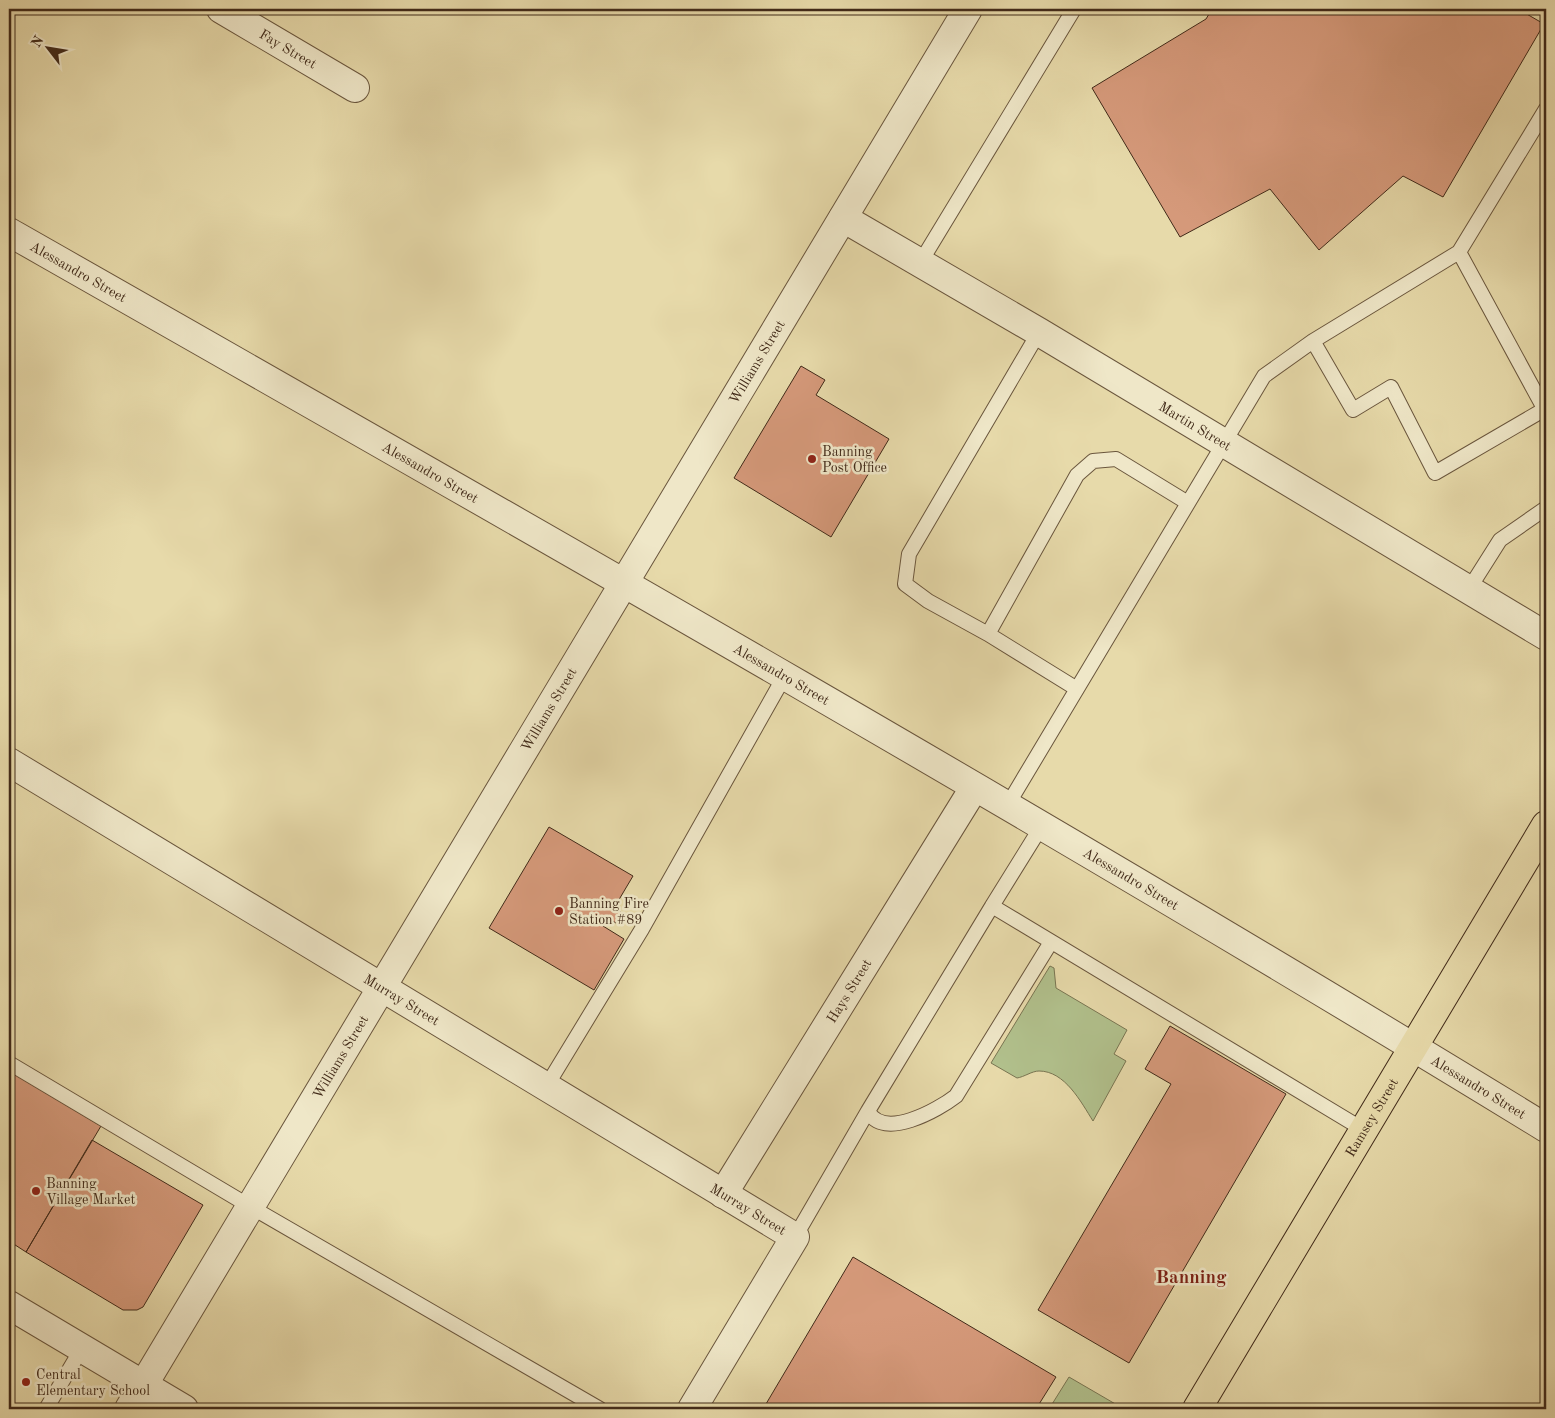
<svg xmlns="http://www.w3.org/2000/svg" width="1555" height="1418" font-family="'Old Standard TT',serif">
<rect width="100%" height="100%" fill="#e7daaa"/>
<filter id="stains"><feTurbulence type="fractalNoise" baseFrequency=".004" numOctaves="4"/><feColorMatrix values="0 0 0 0 .2 0 0 0 0 .09 0 0 0 0 .02 0 0 0 .5 -.17"/></filter>
<radialGradient id="worn" r=".72"><stop offset=".6" stop-color="#630" stop-opacity="0"/><stop offset="1" stop-color="#630" stop-opacity=".3"/></radialGradient>
<path fill="#b1c08c" stroke="#797552" d="M1050,966L1054,968L1056,988L1127,1030L1114,1054L1126,1061L1093,1121C1081,1102 1065,1071 1039,1071C1032,1071 1024,1077 1017,1078L991,1063Z
M1069,1377L1124,1409H1049Z"/>
<path fill="#d5997a" stroke="#412a19" d="M1212,9H1518L1544,24L1443,197L1403,176L1319,250L1270,189L1180,237L1092,88L1206,19Z
M801,366L825,380L816,395L889,439L831,537L734,478Z
M549,827L633,876L614,908L622,913L616,923L607,918L603,926L624,939L594,990L489,928Z
M1170,1026L1286,1094L1129,1363L1038,1310L1171,1084L1145,1069Z
M9,1071L101,1126L26,1252L9,1241Z
M92,1140L203,1205L143,1307L137,1310H123L26,1252Z
M853,1257L1056,1377L1036,1409H763Z"/>
<g fill="none" stroke-linecap="round" stroke-linejoin="round">
<defs>
<path id="service" d="M1459,252L1546,412
M920,263L1074,9
M1039,332L909,554L905,584L928,601L988,634L1077,689
M1313,341L1353,410L1391,387L1435,473L1545,409
M1469,589L1500,540L1546,508
M988,634L1077,475L1093,461L1116,459L1188,503
M1007,806L1264,376L1313,341L1459,252L1546,109
M992,906L1041,827
M1051,942L956,1096C938,1110 883,1141 868,1111L992,906L1364,1130
M9,1063L251,1207L600,1409
M546,1087L642,929L784,677
M795,1237L868,1111
M46,1409L82,1348"/>
<g id="minor">
<path id="s1" d="M221,9L355,88"/>
<path id="s2" d="M843,218L1039,332L1546,636"/>
<path id="s3" d="M9,232C524,525 1040,818 1546,1128"/>
<path id="s4" d="M9,762L795,1237L692,1409"/>
<path id="s5" d="M723,1194L974,788"/>
<path id="s6" d="M129,1409L968,9"/>
</g>
<path id="tertiary" d="M9,1305L184,1409"/>
<g id="primary">
<path id="s7" d="M1197,1409L1546,825"/>
</g>
</defs>
<use href="#service" stroke="#6a563d" stroke-width="16"/>
<use href="#minor" stroke="#6a563d" stroke-width="30"/>
<use href="#tertiary" stroke="#6a563d" stroke-width="30"/>
<use href="#primary" stroke="#412a19" stroke-width="30"/>
<use href="#service" stroke="#efe7c8" stroke-width="14"/>
<use href="#minor" stroke="#efe7c8" stroke-width="28"/>
<use href="#tertiary" stroke="#efe7c8" stroke-width="28"/>
<use href="#primary" stroke="#e7daaa" stroke-width="28"/>
</g>
<g fill="#8f2418" stroke="#efe7c8" stroke-width="2">
<circle cx="812" cy="459" r="5"/>
<circle cx="559" cy="911" r="5"/>
<circle cx="36" cy="1191" r="5"/>
<circle cx="26" cy="1382" r="5"/>
</g>
<g text-anchor="middle" stroke-width="5" stroke-linejoin="round" paint-order="stroke">
<g font-size="14" fill="#412a19" stroke="#efe7c8">
<text dy="5" stroke="none"><textPath href="#s1" startOffset="78">Fay Street</textPath></text>
<text dy="5" stroke="none"><textPath href="#s3" startOffset="80">Alessandro Street</textPath></text>
<text dy="5" stroke="none"><textPath href="#s6" startOffset="1221">Williams Street</textPath></text>
<text dy="5" stroke="none"><textPath href="#s2" startOffset="409">Martin Street</textPath></text>
<text dy="5" stroke="none"><textPath href="#s3" startOffset="485">Alessandro Street</textPath></text>
<text dy="5" stroke="none"><textPath href="#s3" startOffset="890">Alessandro Street</textPath></text>
<text dy="5" stroke="none"><textPath href="#s6" startOffset="816">Williams Street</textPath></text>
<text dy="5" stroke="none"><textPath href="#s3" startOffset="1295">Alessandro Street</textPath></text>
<text dy="5" stroke="none"><textPath href="#s5" startOffset="239">Hays Street</textPath></text>
<text dy="5" stroke="none"><textPath href="#s4" startOffset="459">Murray Street</textPath></text>
<text dy="5" stroke="none"><textPath href="#s6" startOffset="411">Williams Street</textPath></text>
<text dy="5" stroke="none"><textPath href="#s3" startOffset="1700">Alessandro Street</textPath></text>
<text dy="5" stroke="none"><textPath href="#s7" startOffset="340">Ramsey Street</textPath></text>
<text dy="5" stroke="none"><textPath href="#s4" startOffset="864">Murray Street</textPath></text>
</g>
<g font-size="14" fill="#412a19" stroke="#efe7c8" text-anchor="start">
<text x="822" y="456">Banning<tspan x="822" dy="16">Post Office</tspan></text>
<text x="569" y="908">Banning Fire<tspan x="569" dy="16">Station #89</tspan></text>
<text x="46" y="1188">Banning<tspan x="46" dy="16">Village Market</tspan></text>
<text x="36" y="1379">Central<tspan x="36" dy="16">Elementary School</tspan></text>
</g>
<g font-size="19" font-weight="bold" fill="#7a1f14" stroke="#efe7c8">
<text x="1191" y="1283">Banning</text>
</g>
</g>
<rect width="1555" height="1418" fill="none" stroke="#e7daaa" stroke-width="30"/>
<rect x="10" y="10" width="1535" height="1398" fill="none" stroke="#412a19" stroke-width="2.5"/>
<rect x="15" y="15" width="1525" height="1388" fill="none" stroke="#412a19"/>
<g transform="translate(48 48) rotate(301)" stroke="#efe7c8" stroke-width="4" paint-order="stroke">
<path d="M0-4L9 19L0 12L-9 19Z" fill="#412a19"/>
<text y="-8" font-size="14" font-weight="bold" text-anchor="middle" fill="#412a19">N</text>
</g>
<rect width="100%" height="100%" filter="url(#stains)"/>
<rect width="100%" height="100%" fill="url(#worn)"/>
</svg>
